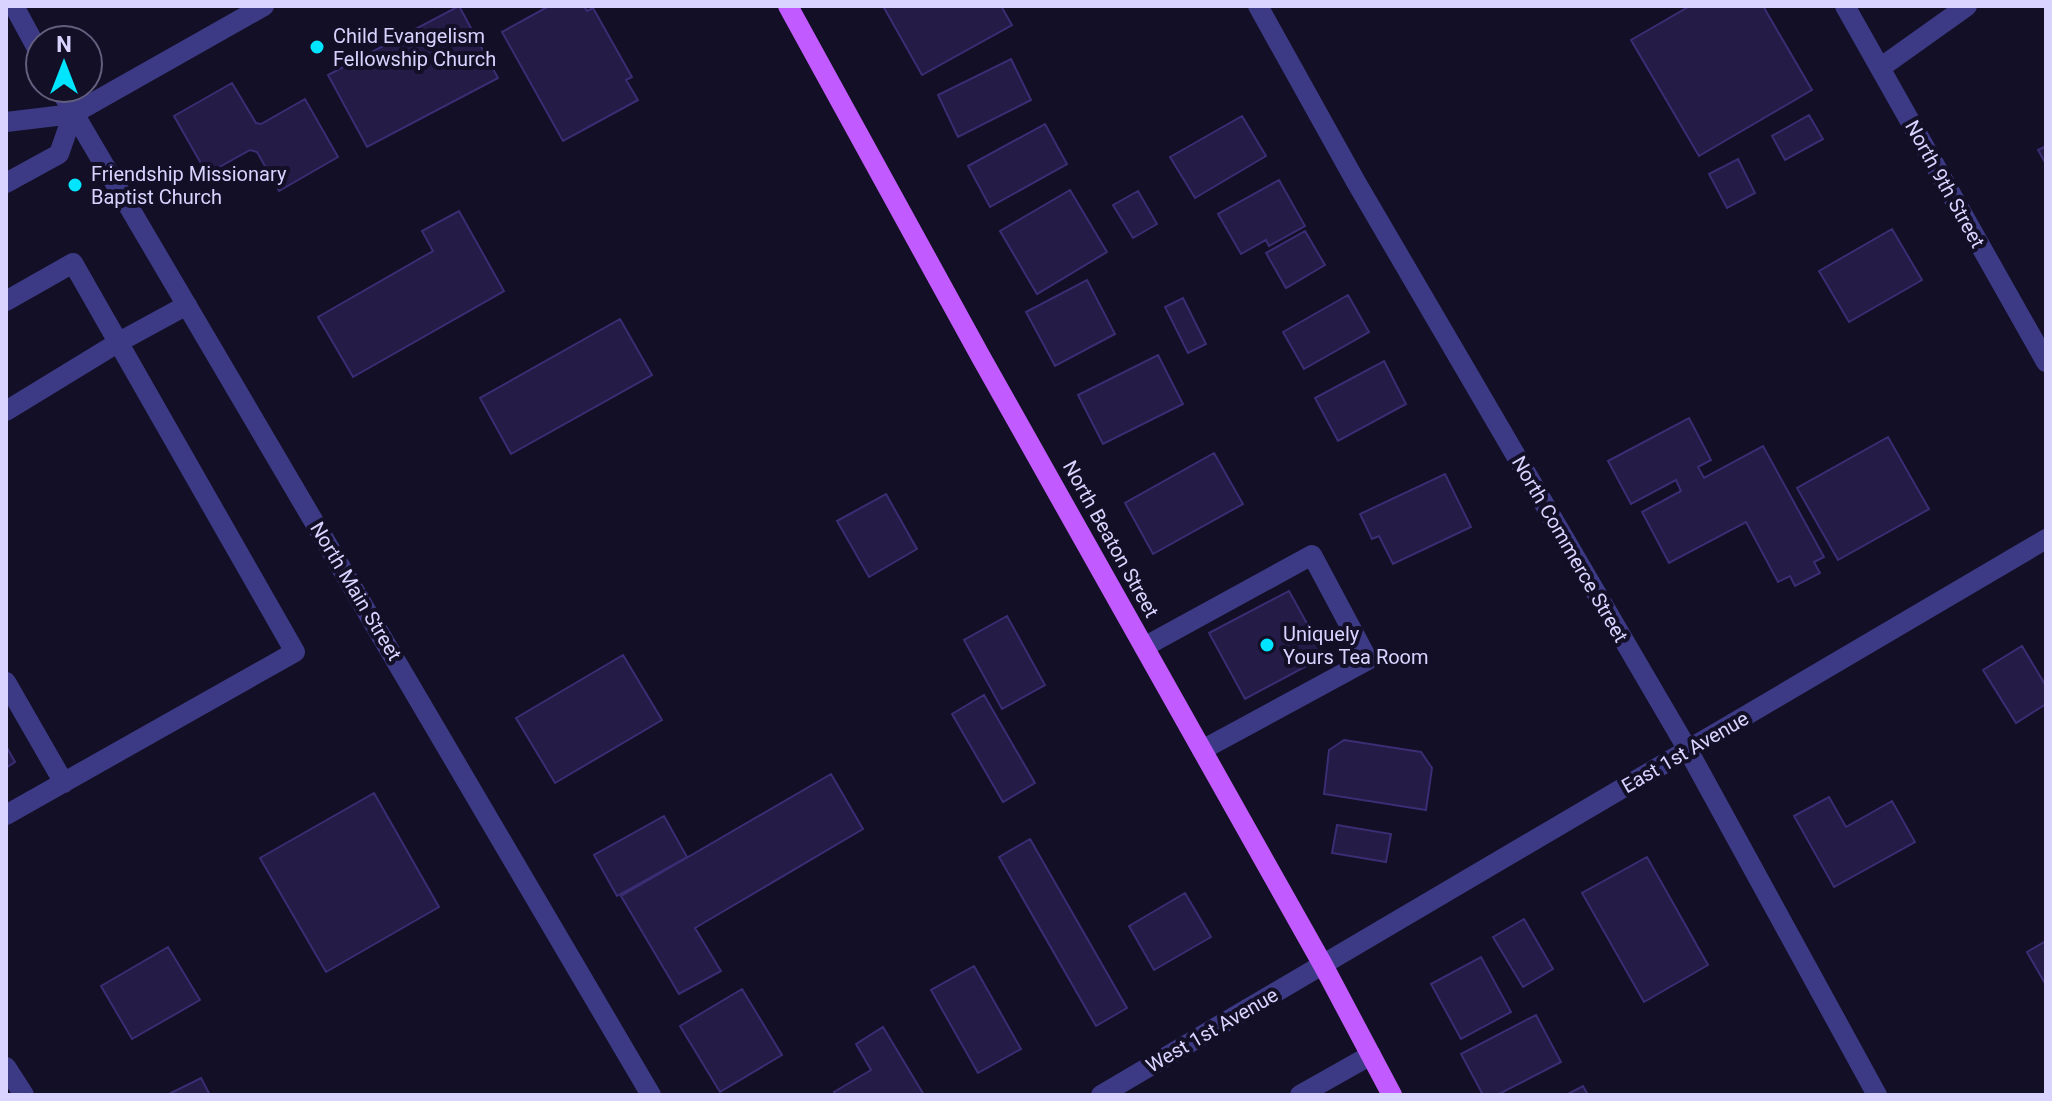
<svg xmlns="http://www.w3.org/2000/svg" width="2052" height="1101" font-family="Roboto,sans-serif">
<rect width="100%" height="100%" fill="#130f26"/>
<path fill="#241b47" stroke="#3b2d73" stroke-width="2" d="M459,6L498,78L367,147L328,75Z
M549,6H584L587,11L593,8L632,77L626,80L638,100L563,141L502,32Z
M883,6H1001L1012,25L922,75Z
M1690,6H1763L1812,90L1699,156L1631,40Z
M1011,59L1031,100L958,137L938,95Z
M232,83L256,123L261,124L305,99L338,157L279,191L257,152L250,150L207,174L174,116Z
M1809,115L1823,139L1785,160L1772,136Z
M1242,116L1266,156L1195,198L1170,157Z
M1045,124L1067,164L990,207L968,166Z
M2046,146V164L2038,150Z
M1738,159L1755,193L1727,208L1709,174Z
M1279,180L1305,226L1269,246L1266,240L1241,254L1218,214Z
M1070,190L1107,252L1037,294L1000,231Z
M1138,191L1157,224L1133,238L1113,205Z
M459,211L504,291L353,377L318,317L433,251L422,231Z
M1892,229L1922,280L1849,322L1819,271Z
M1305,231L1325,265L1286,288L1266,253Z
M1087,280L1115,334L1055,366L1026,312Z
M1348,295L1369,332L1304,369L1283,332Z
M1183,298L1206,344L1188,353L1165,307Z
M620,319L652,375L511,454L480,398Z
M1158,355L1183,404L1103,444L1078,395Z
M1384,361L1406,404L1338,441L1315,398Z
M1689,418L1711,460L1698,467L1704,478L1763,446L1824,557L1814,562L1820,573L1795,586L1790,576L1778,582L1746,522L1669,563L1642,512L1681,491L1676,480L1631,504L1608,461Z
M1888,437L1929,509L1838,560L1797,488Z
M1214,453L1243,504L1153,554L1125,503Z
M1445,474L1471,527L1393,564L1379,536L1372,539L1360,514Z
M886,494L917,549L869,577L837,521Z
M1289,591L1325,656L1245,699L1209,633Z
M1007,616L1045,685L1002,709L964,640Z
M2022,646L2046,686V704L2016,723L1983,670Z
M623,655L662,720L555,783L516,718Z
M984,695L1035,783L1003,802L952,714Z
M1344,740L1421,752L1432,768L1426,810L1324,794L1329,750Z
M6,746L15,762L6,768Z
M831,774L863,829L695,928L721,971L679,994L621,896Z
M374,793L439,907L326,972L260,858Z
M1829,797L1846,827L1892,801L1915,842L1834,887L1794,816Z
M664,816L687,857L617,896L594,855Z
M1337,825L1391,834L1386,862L1332,853Z
M1030,839L1127,1008L1096,1026L999,857Z
M1647,857L1708,965L1644,1002L1582,893Z
M1185,893L1211,937L1154,970L1129,926Z
M1524,919L1553,969L1523,987L1493,937Z
M2046,941V985L2027,952Z
M168,947L200,1000L132,1039L101,986Z
M1481,957L1511,1012L1461,1039L1431,984Z
M974,966L1021,1049L978,1073L931,990Z
M742,989L782,1055L720,1092L680,1026Z
M1536,1015L1561,1062L1497,1095H1483L1461,1054Z
M883,1027L924,1095H836L834,1092L871,1070L856,1044Z
M201,1078L210,1095H167Z
M1583,1086L1588,1095H1566Z"/>
<g fill="none" stroke-linecap="round" stroke-linejoin="round">
<path stroke="#3d3a85" stroke-width="20" d="M14,6L40,54
M1258,6L1356,182L1688,750L1877,1095
M1845,6L2046,362
M1880,68L1967,6
M59,88L651,1095
M6,122L73,114L264,6
M6,183L59,154L73,114
M6,301L73,263L295,652L6,815
M6,411L119,342L187,305
M1144,647L1312,555L1368,660L1202,750
M6,682L64,783
M6,1067L24,1095
M1101,1095L2046,539
M1300,1095L1371,1055"/>
<path stroke="#c25bff" stroke-width="20" d="M788,6L982,359L1323,965L1392,1095"/>
</g>
<g fill="#00e5ff" stroke="#130f26" stroke-width="3">
<circle cx="317" cy="47" r="8"/>
<circle cx="75" cy="185" r="8"/>
<circle cx="1267" cy="645" r="8"/>
</g>
<g text-anchor="middle" stroke-width="8" stroke-linejoin="round" paint-order="stroke">
<g font-size="20" fill="#d9d4ff" stroke="#130f26" text-anchor="start">
<text x="333" y="43">Child Evangelism<tspan x="333" dy="23">Fellowship Church</tspan></text>
<text x="91" y="181">Friendship Missionary<tspan x="91" dy="23">Baptist Church</tspan></text>
<text x="1283" y="641">Uniquely<tspan x="1283" dy="23">Yours Tea Room</tspan></text>
</g>
<g font-size="20" fill="#d9d4ff" stroke="#130f26">
<text transform="translate(1945 184) rotate(61)" y="7">North 9th Street</text>
<text transform="translate(1111 539) rotate(61)" y="7">North Beaton Street</text>
<text transform="translate(1570 549) rotate(60)" y="7">North Commerce Street</text>
<text transform="translate(356 591) rotate(59)" y="7">North Main Street</text>
<text transform="translate(1685 752) rotate(-30)" y="7">East 1st Avenue</text>
<text transform="translate(1212 1030) rotate(-30)" y="7">West 1st Avenue</text>
</g>
</g>
<rect width="2052" height="1101" fill="none" stroke="#d9d4ff" stroke-width="16"/>
<g transform="translate(64 64)"><circle r="38" fill="#130f26" stroke="#625e7d" stroke-width="2"/>
<path d="M0-6L14 30L0 20L-14 30Z" fill="#00e5ff"/>
<text y="-12" font-size="22" font-weight="bold" text-anchor="middle" fill="#d9d4ff">N</text>
</g>
</svg>
